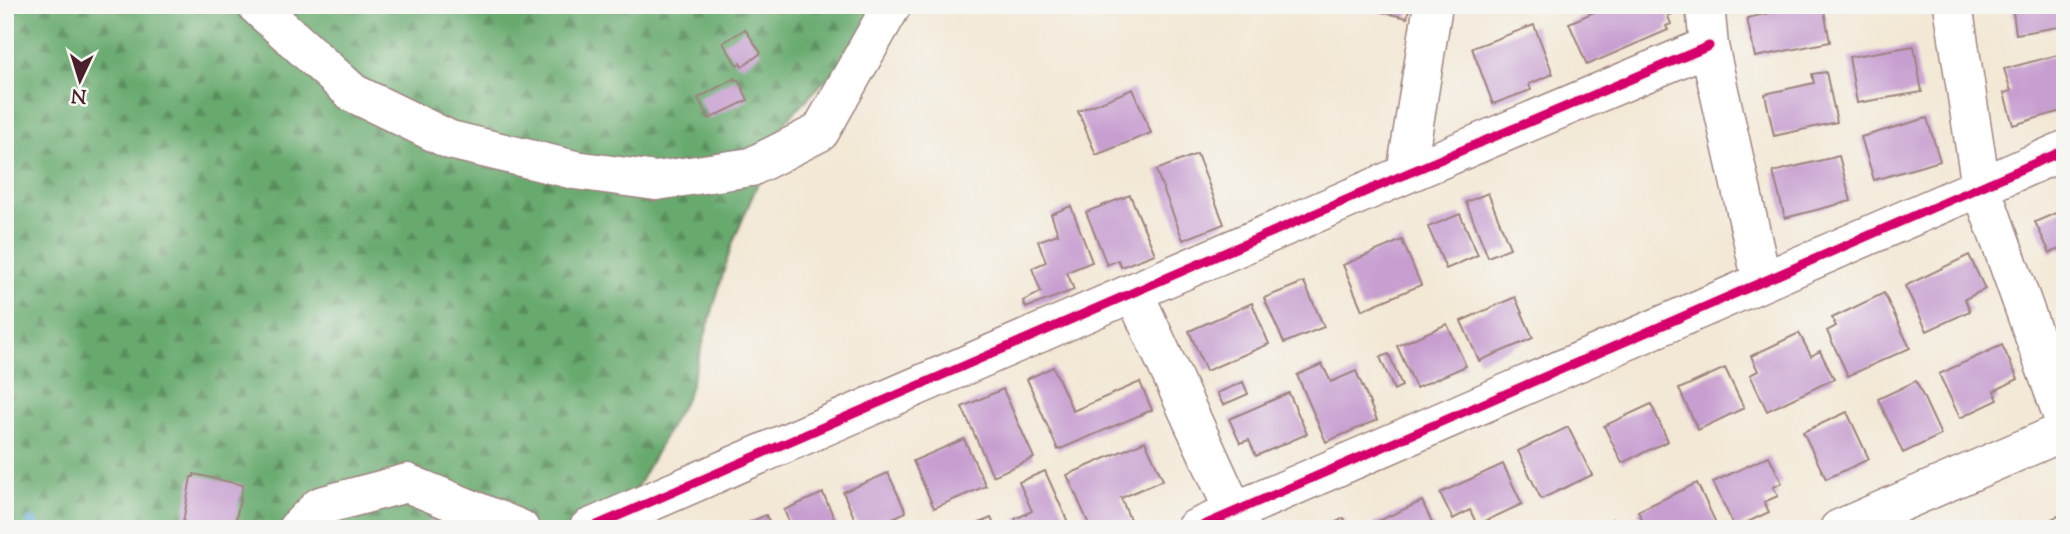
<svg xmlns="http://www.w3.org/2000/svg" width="2070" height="534" font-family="'Sorts Mill Goudy',serif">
<defs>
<pattern id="forest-firs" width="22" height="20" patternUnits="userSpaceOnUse" patternTransform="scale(1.75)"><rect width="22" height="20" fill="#68aa6e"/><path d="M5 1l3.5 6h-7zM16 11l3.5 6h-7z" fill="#588a5b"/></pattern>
</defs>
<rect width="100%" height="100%" fill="#f6f6f2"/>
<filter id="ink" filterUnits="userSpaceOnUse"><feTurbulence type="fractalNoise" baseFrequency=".0143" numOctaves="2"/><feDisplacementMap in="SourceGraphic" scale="14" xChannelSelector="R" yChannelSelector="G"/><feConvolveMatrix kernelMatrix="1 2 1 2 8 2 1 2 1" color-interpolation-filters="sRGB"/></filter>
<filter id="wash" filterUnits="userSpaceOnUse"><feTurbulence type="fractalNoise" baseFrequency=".00686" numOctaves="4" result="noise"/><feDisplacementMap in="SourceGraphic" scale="28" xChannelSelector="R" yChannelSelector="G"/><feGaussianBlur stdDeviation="1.57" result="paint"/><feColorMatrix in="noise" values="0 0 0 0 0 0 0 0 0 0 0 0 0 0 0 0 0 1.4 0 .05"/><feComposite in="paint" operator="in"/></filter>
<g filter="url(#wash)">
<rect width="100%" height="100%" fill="#f3e8d5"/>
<path fill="url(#forest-firs)" stroke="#59644c" stroke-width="2" d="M5,5H897L782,125L731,247L688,394L614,529H5Z"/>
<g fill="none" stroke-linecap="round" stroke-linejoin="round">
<path stroke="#5da8d5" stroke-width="12" d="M32,523L33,529"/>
</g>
<g id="blocks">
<path fill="#c79ed0" d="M1354,5H1410L1407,18Z
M1610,5H1679L1681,10L1668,16L1671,24L1666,26L1668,30L1587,65L1569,23Z
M1769,5H1823L1830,42L1755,57L1747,18L1770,13Z
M1841,5H1871V7L1842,10Z
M2012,5H2065V26L2016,34Z
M1534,25L1553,74L1529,84L1531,90L1493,104L1472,48Z
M745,29L761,53L742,67L740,63L737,65L723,43Z
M1914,46L1922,92L1857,103L1849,57Z
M2065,53V110L2013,125L2004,93L2011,91L2004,69Z
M1826,72L1837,122L1774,136L1765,94L1814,83L1812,74Z
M735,78L736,81L739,80L748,100L709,119L698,98Z
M1133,89L1151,133L1096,155L1078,111Z
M1927,118L1940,161L1874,180L1861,137Z
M1197,154L1224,224L1183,240L1156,170Z
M1839,156L1851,201L1785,218L1773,172Z
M1488,193L1510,248L1488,257L1466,202Z
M1130,195L1155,254L1121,267L1118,260L1107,265L1086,212Z
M1071,206L1092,262L1067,272L1074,290L1026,308L1023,301L1041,292L1032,268L1046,262L1038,241L1058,234L1051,214Z
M2065,209V257L2061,248L2050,253L2035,222Z
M1460,214L1478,255L1446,269L1428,227Z
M1402,240L1421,285L1362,310L1343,265Z
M1969,255L1985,289L1965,299L1970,311L1927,331L1905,286Z
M1304,282L1324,327L1284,343L1264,298Z
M1884,293L1910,348L1848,376L1827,331L1836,326L1832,318Z
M1515,297L1533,338L1479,361L1461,321Z
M1252,303L1269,344L1206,371L1189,331Z
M1447,324L1466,366L1416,388L1397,346Z
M1799,333L1811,356L1820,351L1834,379L1767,411L1750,375L1758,371L1751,356Z
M2002,345L2018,379L1994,391L1998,400L1960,418L1939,374Z
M1389,354L1402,386L1394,390L1380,357Z
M1322,364L1331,382L1356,371L1377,420L1326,442L1297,375Z
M1053,367L1073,411L1140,382L1152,410L1058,450L1027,379Z
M1725,368L1744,408L1698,430L1679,389Z
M1916,381L1941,435L1903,453L1878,399Z
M1243,382L1248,394L1223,405L1217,393Z
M1003,389L1034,458L993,476L962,407Z
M1289,393L1307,434L1256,456L1249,440L1240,443L1229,419Z
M1651,404L1668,441L1622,463L1604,426Z
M1847,412L1869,459L1826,479L1803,432Z
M1568,427L1592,475L1541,499L1518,451Z
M964,439L986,486L934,508L913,461Z
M1145,441L1163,480L1121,498L1131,522L1116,529H1091L1067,475Z
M1769,456L1782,483L1773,487L1778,496L1764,502L1769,512L1735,528L1713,482Z
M1503,464L1522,504L1477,525L1470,510L1453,519L1440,493Z
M1045,471L1071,529H1019L1015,519L1032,511L1019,482Z
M888,473L906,512L869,529H859L843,492Z
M194,474L243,485L234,529L182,528L191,477H194Z
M1697,483L1716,523L1703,529H1647L1638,511Z
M823,493L839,529H792L784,510Z
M1422,501L1435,529H1377L1374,523Z
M2065,513V529H2029Z
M766,515L772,529H734Z
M991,518L996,529H965Z
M1344,518L1349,529H1322Z
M1612,519L1617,529H1591Z
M433,520L437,529H413Z"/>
</g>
</g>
<g filter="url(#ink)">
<use href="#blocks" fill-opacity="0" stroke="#9e8480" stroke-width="2"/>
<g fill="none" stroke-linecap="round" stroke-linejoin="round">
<defs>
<path id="street" d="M256,5L353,93L450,140L575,170L656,181L751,167L820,132L892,5
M1705,5L1709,46L1762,282
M1953,5L1981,187L2065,423
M1406,174L1433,5
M1134,293L1242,529
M297,529L320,506L407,483L520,529
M588,529L1406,174L1709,46
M1195,529L2065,150"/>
<path id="secondary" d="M1839,529L2065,431"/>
</defs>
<use href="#street" stroke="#9e8480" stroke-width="41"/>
<use href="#secondary" stroke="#9e8480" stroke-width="41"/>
<use href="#street" stroke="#fff" stroke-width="38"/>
<use href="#secondary" stroke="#fff" stroke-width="38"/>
<defs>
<path id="cycleway" d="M588,529L1406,174L1709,46
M1195,529L2065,150"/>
</defs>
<use href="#cycleway" stroke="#f6f6f2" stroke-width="13"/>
<use href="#cycleway" stroke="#d6006c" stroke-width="9"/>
</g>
</g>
<rect width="2070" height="534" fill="none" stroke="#f6f6f2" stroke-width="28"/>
<g transform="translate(80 80) rotate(184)" stroke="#f6f6f2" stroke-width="5" paint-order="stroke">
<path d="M0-5L12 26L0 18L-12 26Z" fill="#4a1f2b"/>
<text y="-10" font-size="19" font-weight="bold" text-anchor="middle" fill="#4a1f2b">N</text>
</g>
</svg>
